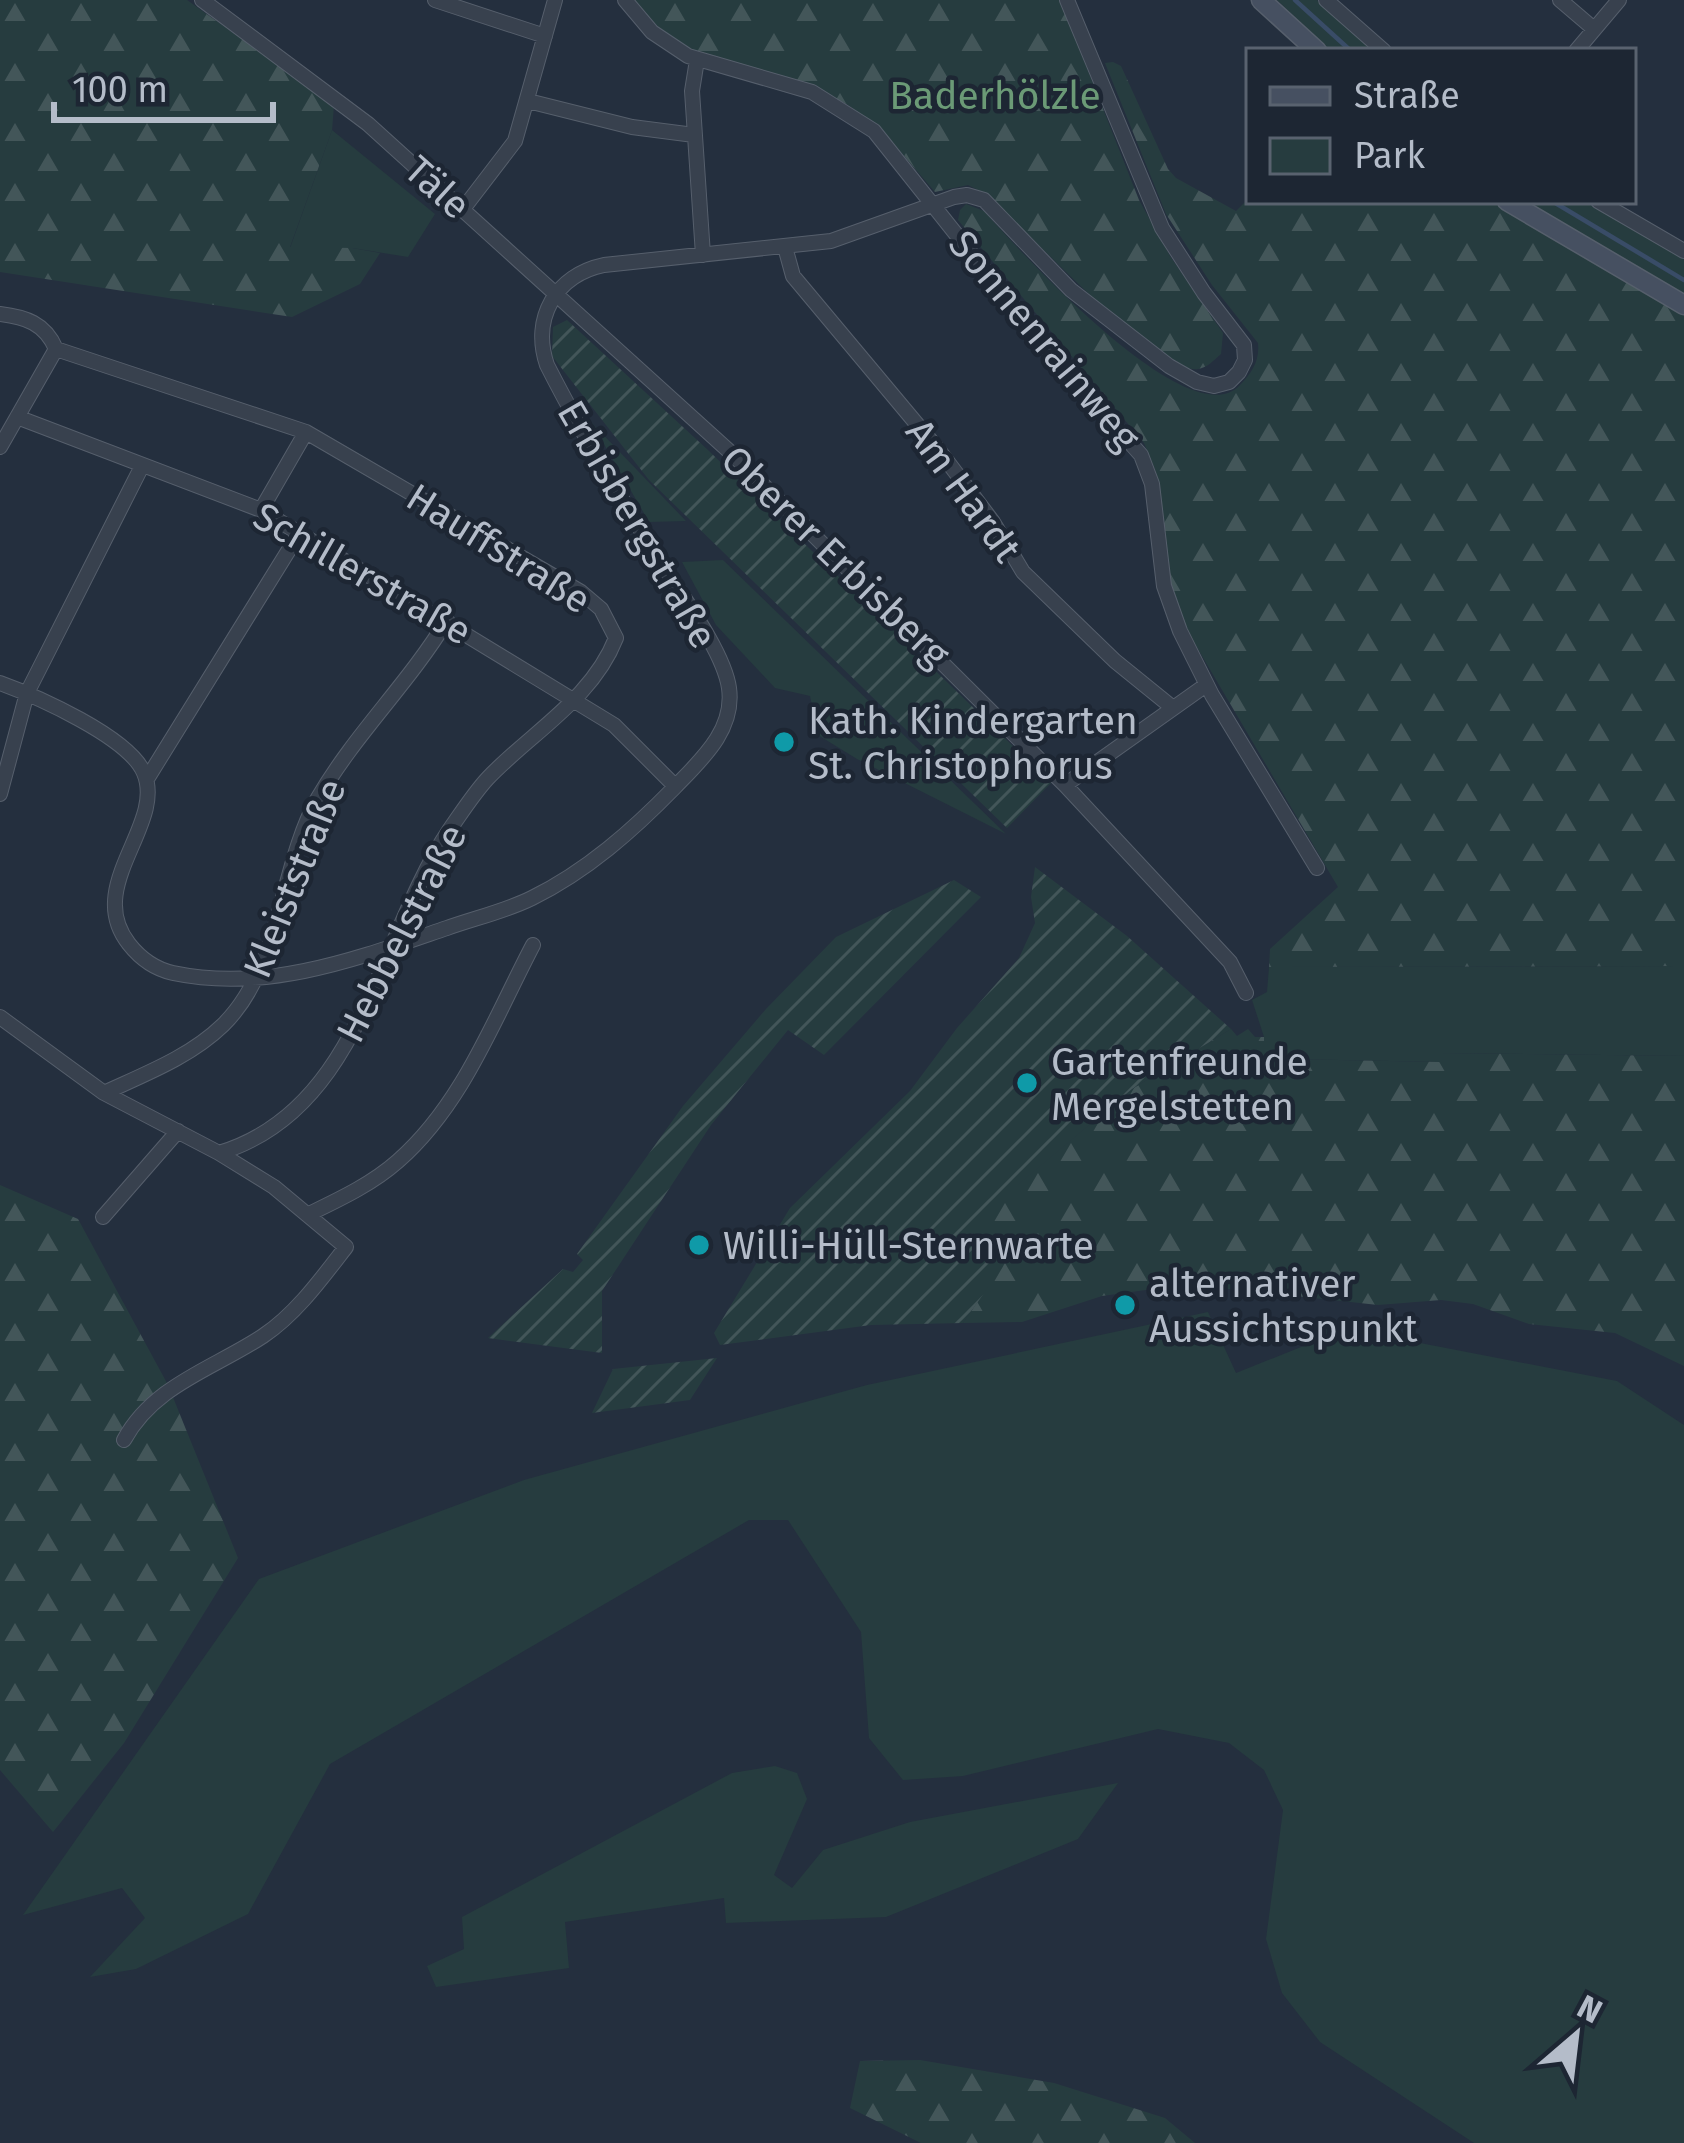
<svg xmlns="http://www.w3.org/2000/svg" width="1684" height="2143" font-family="'Fira Sans',sans-serif">
<defs>
<pattern id="forest-firs" width="22" height="20" patternUnits="userSpaceOnUse" patternTransform="scale(3)"><rect width="22" height="20" fill="#263c3f"/><path d="M5 1l3.5 6h-7zM16 11l3.5 6h-7z" fill="#435659"/></pattern>
<pattern id="garden-furrows" width="10" height="10" patternUnits="userSpaceOnUse" patternTransform="scale(3)"><rect width="10" height="10" fill="#263c3f"/><path d="M-1 1l2-2M0 10L10 0M9 11l2-2" fill="none" stroke="#435659"/></pattern>
</defs>
<rect width="100%" height="100%" fill="#242f3e"/>
<path fill="#263c3f" d="M1277,0H1317L1375,51H1331Z
M332,130L435,214L408,257L352,248H290Z
M1523,201H1583L1684,259V297Z
M591,422L686,521L649,522Z
M723,560L1006,834L857,759L818,735L810,696L775,688L716,625L682,562Z
M1684,966V1056L1441,1053V1062L1286,1059L1273,1076L1263,1078L1264,1037L1252,1000L1267,992L1269,967Z
M1208,1312L1236,1373L1311,1343L1317,1323L1617,1381L1684,1425V2143H1474L1320,2042L1282,1993L1266,1939L1283,1810L1264,1770L1229,1743L1158,1729L963,1776L903,1780L869,1738L861,1632L788,1520H749L330,1764L248,1914L136,1969L90,1977L145,1918L122,1888L23,1915L259,1579L524,1480L867,1385Z
M775,1766L797,1773L807,1799L774,1875L792,1888L823,1850L910,1822L1118,1783L1078,1839L886,1917L726,1923L724,1898L565,1922L569,1968L436,1987L427,1966L464,1949L462,1917L732,1773Z"/>
<path fill="url(#forest-firs)" d="M0,0H187L334,105L332,130L290,247L352,248L380,253L360,284L292,317L0,272Z
M632,0H1060L1139,200L1170,256L1223,333L1221,354C1214,360 1207,368 1198,369C1158,375 1020,223 986,194L968,185L935,192L880,128L848,105L804,82L691,52L665,36Z
M1113,62L1121,66L1168,169L1176,178L1236,211L1249,198L1495,201L1684,312V966L1269,967L1270,949L1338,887L1185,627L1169,582L1156,472L1144,443L958,220L960,210L966,204L984,211C1017,248 1190,440 1240,385C1252,373 1260,360 1258,343L1212,285L1166,214L1105,63Z
M1231,1029L1237,1036L1248,1029L1255,1037H1264V1077L1273,1076L1285,1059L1440,1062V1053L1684,1056V1366L1615,1333L1529,1324L1473,1304L1441,1300L1378,1305L1230,1289L1160,1288L1102,1296L1022,1322L963,1323L1002,1266L961,1232L1132,1089Z
M0,1185L78,1219L168,1385L238,1558L124,1743L53,1832L0,1770Z
M920,2060L1054,2083L1165,2118L1195,2143H921L850,2108L860,2061Z"/>
<path fill="url(#garden-furrows)" d="M567,320L709,451L1051,783L1007,828L649,480L552,356L553,327Z
M1035,867L1127,936L1231,1029L1132,1089L962,1232L1003,1266L963,1323L871,1325L720,1345L714,1333L790,1208L910,1091L957,1028L1019,958L1035,923L1031,897Z
M954,880L981,897L824,1055L788,1030L711,1125L602,1291V1353L488,1338L563,1269L573,1272L583,1260L577,1254L683,1106L766,1009L836,937Z
M717,1358L690,1400L592,1413L613,1369Z"/>
<g fill="none" stroke-linecap="round" stroke-linejoin="round">
<path stroke="#394c67" stroke-width="4.5" d="M1295,0L1351,51
M1552,201L1684,280"/>
<defs>
<path id="street" d="M202,0L368,124L730,452L1065,785L1230,962L1246,993
M435,0L545,36
M625,0L652,32L688,56L812,92L874,131L1053,356L1141,455L1152,484L1164,586L1180,631L1212,695L1317,868
M1326,0L1384,51
M1560,0L1594,29
M1576,51L1619,0
M697,60L692,91L703,255
M528,101L632,127L694,135
M1598,201L1684,251
M463,209L515,141L555,0
M785,247L793,276L941,453L993,522L1023,572L1115,661L1173,708
M0,314C25,317 45,323 56,349
M56,349L306,432L581,592L601,609L616,638C592,699 532,732 488,778C474,793 462,812 450,829C378,936 362,1110 219,1153
M17,417L261,510L614,725L675,786
M0,447L56,349
M261,510L306,432
M0,683C36,696 129,737 144,773C166,825 83,886 129,944C140,958 155,969 173,973C268,993 359,958 447,928C475,918 506,911 532,898C587,871 633,830 675,787C701,760 735,730 729,688C724,652 680,593 660,561C620,497 581,432 547,365C531,318 556,275 604,265L831,241L954,197L967,195L984,200L1071,290L1169,366L1197,382L1214,386L1229,382L1239,372L1245,360L1244,345L1204,293L1162,228L1067,0
M147,779L300,532
M1065,785L1206,685
M0,794L27,693L142,466
M0,1017L104,1093L219,1153L274,1187L346,1247C322,1278 296,1314 263,1336C213,1369 154,1385 124,1440
M104,1093C145,1074 190,1057 223,1025C282,967 279,868 318,798C355,734 409,683 447,620
M309,1214C340,1199 372,1184 398,1161C463,1104 494,1019 533,945
M103,1217L178,1131"/>
<path id="secondary" d="M1261,0L1317,51
M1507,201L1684,305"/>
</defs>
<use href="#street" stroke="#565f6c" stroke-width="16"/>
<use href="#secondary" stroke="#565f6c" stroke-width="21"/>
<use href="#street" stroke="#38414e" stroke-width="14"/>
<use href="#secondary" stroke="#465061" stroke-width="18"/>
</g>
<g fill="#0f9aa8" stroke="#1d2633" stroke-width="4.5">
<circle cx="784" cy="742" r="12"/>
<circle cx="1027" cy="1083" r="12"/>
<circle cx="699" cy="1245" r="12"/>
<circle cx="1125" cy="1305" r="12"/>
</g>
<g text-anchor="middle" stroke-width="9" stroke-linejoin="round" paint-order="stroke">
<g font-size="39" fill="#6b9a76" stroke="#1d2633">
<text x="995" y="109">Baderhölzle</text>
</g>
<g font-size="39" fill="#b4bcc9" stroke="#1d2633">
<text transform="translate(438 187) rotate(42)" y="14">Täle</text>
<text transform="translate(1045 340) rotate(50)" y="14">Sonnenrainweg</text>
<text transform="translate(964 490) rotate(54)" y="14">Am Hardt</text>
<text transform="translate(638 524) rotate(60)" y="14">Erbisbergstraße</text>
<text transform="translate(499 548) rotate(32)" y="14">Hauffstraße</text>
<text transform="translate(836 556) rotate(44)" y="14">Oberer Erbisberg</text>
<text transform="translate(363 573) rotate(30)" y="14">Schillerstraße</text>
<text transform="translate(294 878) rotate(-68)" y="14">Kleiststraße</text>
<text transform="translate(401 933) rotate(-63)" y="14">Hebbelstraße</text>
</g>
<g font-size="39" fill="#b4bcc9" stroke="#1d2633" text-anchor="start">
<text x="808" y="734">Kath. Kindergarten<tspan x="808" dy="45">St. Christophorus</tspan></text>
<text x="1051" y="1075">Gartenfreunde<tspan x="1051" dy="45">Mergelstetten</tspan></text>
<text x="723" y="1259">Willi-Hüll-Sternwarte</text>
<text x="1149" y="1297">alternativer<tspan x="1149" dy="45">Aussichtspunkt</tspan></text>
</g>
</g>
<rect x="1246" y="48" width="390" height="156" fill="#1d2633" stroke="#59626f" stroke-width="3"/>
<rect x="1270" y="87" width="60" height="18" fill="#465061" stroke="#59626f" stroke-width="3"/>
<text x="1354" y="108" font-size="36" fill="#b4bcc9">Straße</text>
<rect x="1270" y="138" width="60" height="36" fill="#263c3f" stroke="#59626f" stroke-width="3"/>
<text x="1354" y="168" font-size="36" fill="#b4bcc9">Park</text>
<g transform="translate(1576 2035) rotate(28)" stroke="#1d2633" stroke-width="9" paint-order="stroke">
<path d="M0-9L21 45L0 30L-21 45Z" fill="#b4bcc9"/>
<text y="-18" font-size="33" font-weight="bold" text-anchor="middle" fill="#b4bcc9">N</text>
</g>
<path d="M54 102v18h219v-18" fill="none" stroke="#b4bcc9" stroke-width="6"/>
<text x="72" y="102" font-size="36" fill="#b4bcc9" stroke="#1d2633" stroke-width="9" paint-order="stroke">100 m</text>
</svg>
